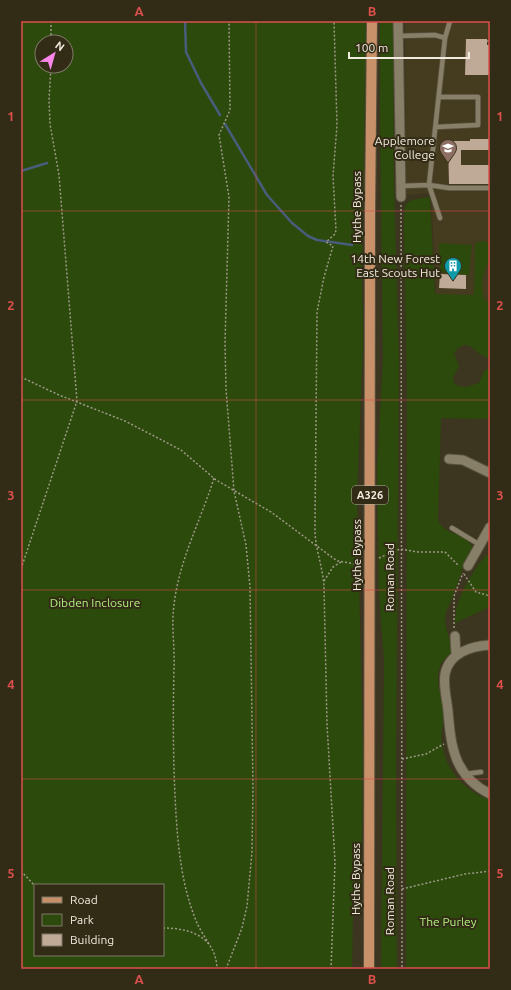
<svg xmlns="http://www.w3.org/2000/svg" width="511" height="990" font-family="Ubuntu,sans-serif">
<rect width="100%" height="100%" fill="#3c351f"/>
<path fill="#453b1e" d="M405,21H490V306L437,309L431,193L406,195Z"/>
<path fill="#2c4a0b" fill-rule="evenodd" d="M21,21H366L362,264L363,342L357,498L363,751L361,915L353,913L352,969H21ZM42,42H66V66H42ZM35,885H163V955H35Z
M380,21H393L394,186L399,362L396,771L397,969H381L384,661L379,593L377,471L383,359L380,124Z
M430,197L435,294L474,295L475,243L484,241L488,243C493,256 486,264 483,277C481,284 483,293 484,299L488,302L490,301V358C474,357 470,333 454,353L459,366L453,378L455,385L466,387L479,383L484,371L490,367V419L441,418L438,520C444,537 469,531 473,550L463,568L449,606C440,619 449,636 453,650C449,656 442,659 440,666C434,683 443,698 444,715C444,724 440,733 442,742C445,770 464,791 490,800V969H406L407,388L404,228C405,200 402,201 430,197Z
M439,243L472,245L469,275L440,272Z
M486,555L490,557V607L455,623C455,599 471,573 486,555Z"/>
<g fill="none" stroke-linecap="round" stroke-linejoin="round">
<path stroke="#485d7c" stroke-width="2.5" d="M185,21L186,52L201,83L220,115
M225,124L267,195L292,223L308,236L317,240L352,245
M21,171L47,163"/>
</g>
<path fill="#bfaa97" d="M466,39H487V45H490V75H465Z
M470,139H490V150H461V165H490V184H449L448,141H470Z
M440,274L466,275V289L439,288Z"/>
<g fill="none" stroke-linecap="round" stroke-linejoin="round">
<defs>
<path id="lane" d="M398,36L435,35L445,38L429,185L401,186
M445,38L450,21
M436,127L478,125V97H439
M440,218L429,185L449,188H490
M452,528L480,545
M465,774L481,772"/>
<path id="street" d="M398,21L401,197
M449,459L463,460L490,473
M468,566L490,527
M455,636L456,655
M490,645C471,646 449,653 445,674C443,686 447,700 448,711C451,747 454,776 490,794"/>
<path id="primary" d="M369,969L370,214L372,21"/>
</defs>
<use href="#lane" stroke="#59523f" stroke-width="6"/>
<use href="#street" stroke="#59523f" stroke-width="11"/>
<use href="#primary" stroke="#59523f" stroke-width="12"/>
<path stroke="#9e9887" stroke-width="1.5" stroke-dasharray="2 2" stroke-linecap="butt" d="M51,21V42
M487,41H490
M401,205L402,969
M21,377L59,395L125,421L181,450L216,480L271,512L333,558L338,561L361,565
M379,558L400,549L418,552H445L459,566
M21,569L77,401L59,175L50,124L49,100L51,66
M464,574L476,592L490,596
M324,581L333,567L341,562
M454,628V596L463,573
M402,759L426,754L444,744
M21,871L35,886
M402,889L465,874L490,871
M163,928C191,928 216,937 217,969
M209,944C205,937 200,930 197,923C180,883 177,837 175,795C173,753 173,711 174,668C175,647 171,626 174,605C179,560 201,520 214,478
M226,969L242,928L247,906L252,852L253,788L250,587L246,545L234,491L226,389L225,343L229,197L219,135L230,110L229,21
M331,969L335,862L327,724L324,587C323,566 314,547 315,525L317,312L324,277L333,246L326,242L335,234L336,230L333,176L337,125L334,21"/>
<use href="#lane" stroke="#877f67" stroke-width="4.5"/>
<use href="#street" stroke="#877f67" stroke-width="9"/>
<use href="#primary" stroke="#c8916a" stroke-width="10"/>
</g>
<path fill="none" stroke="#db4f4d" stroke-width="1" stroke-opacity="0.55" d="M256,21V969M21,211H490M21,400H490M21,590H490M21,779H490"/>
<defs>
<symbol id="school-pin" viewBox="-11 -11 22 30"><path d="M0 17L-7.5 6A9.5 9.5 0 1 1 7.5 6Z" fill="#8d6e63" stroke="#322b15"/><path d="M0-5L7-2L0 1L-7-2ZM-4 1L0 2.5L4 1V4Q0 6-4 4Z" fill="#fff"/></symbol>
<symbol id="building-pin" viewBox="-11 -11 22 30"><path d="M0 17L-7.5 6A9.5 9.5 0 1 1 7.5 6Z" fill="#0f9aa8" stroke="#322b15"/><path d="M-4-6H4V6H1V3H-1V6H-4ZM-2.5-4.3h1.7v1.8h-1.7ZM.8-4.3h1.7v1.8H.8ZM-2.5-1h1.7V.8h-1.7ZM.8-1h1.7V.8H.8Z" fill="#fff"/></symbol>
</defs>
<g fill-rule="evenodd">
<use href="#school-pin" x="438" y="138" width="20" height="27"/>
<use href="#building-pin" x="443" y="256" width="20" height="27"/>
</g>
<g text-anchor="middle" stroke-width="4" stroke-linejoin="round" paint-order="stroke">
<rect fill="#322b15" stroke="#b8b2a2" stroke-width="1" x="352" y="486" width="36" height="18" rx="3"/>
<g font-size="11" font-weight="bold" fill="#f1ecdf">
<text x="370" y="499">A326</text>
</g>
<g font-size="12" fill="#f1ecdf" stroke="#322b15" text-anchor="end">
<text x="435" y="145">Applemore<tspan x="435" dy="14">College</tspan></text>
<text x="440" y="263">14th New Forest<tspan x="440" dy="14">East Scouts Hut</tspan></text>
</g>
<g font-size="12" fill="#f1ecdf" stroke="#322b15">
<text transform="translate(357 207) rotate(-90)" y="4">Hythe Bypass</text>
<text transform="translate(357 555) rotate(-90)" y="4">Hythe Bypass</text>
<text transform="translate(390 577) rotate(-90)" y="4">Roman Road</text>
<text transform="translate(356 879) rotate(-90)" y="4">Hythe Bypass</text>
<text transform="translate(390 901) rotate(-90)" y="4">Roman Road</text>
</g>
<g font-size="12" fill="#b1ef80" stroke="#322b15">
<text x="95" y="607">Dibden Inclosure</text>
<text x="448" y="926">The Purley</text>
</g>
</g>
<rect width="511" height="990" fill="none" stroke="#322b15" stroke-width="44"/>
<rect x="34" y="884" width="130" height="72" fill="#322b15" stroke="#7e7866"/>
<rect x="42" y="897" width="20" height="6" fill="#c8916a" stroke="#7e7866"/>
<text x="70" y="904" font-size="12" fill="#f1ecdf">Road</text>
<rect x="42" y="914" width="20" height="12" fill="#2c4a0b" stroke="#7e7866"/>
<text x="70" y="924" font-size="12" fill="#f1ecdf">Park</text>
<rect x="42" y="934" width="20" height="12" fill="#bfaa97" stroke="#7e7866"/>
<text x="70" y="944" font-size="12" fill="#f1ecdf">Building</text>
<g transform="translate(54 54) rotate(37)"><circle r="19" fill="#322b15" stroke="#7e7866"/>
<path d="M0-3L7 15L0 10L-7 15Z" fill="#f987e9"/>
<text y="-6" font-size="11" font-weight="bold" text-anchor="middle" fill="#f1ecdf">N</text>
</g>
<path d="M349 52v6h120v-6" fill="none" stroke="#f1ecdf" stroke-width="2"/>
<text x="355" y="52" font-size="12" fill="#f1ecdf" stroke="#322b15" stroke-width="3" paint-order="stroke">100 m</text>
<rect x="22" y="22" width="467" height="946" fill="none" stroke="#db4f4d" stroke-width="1.5"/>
<g font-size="13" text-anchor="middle" font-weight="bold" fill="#db4f4d">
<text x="139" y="16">A</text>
<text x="372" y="16">B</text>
<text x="11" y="121">1</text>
<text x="500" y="121">1</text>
<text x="11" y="310">2</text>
<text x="500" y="310">2</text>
<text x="11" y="500">3</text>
<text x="500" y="500">3</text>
<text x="11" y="689">4</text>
<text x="500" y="689">4</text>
<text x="11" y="878">5</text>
<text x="500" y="878">5</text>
<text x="139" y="984">A</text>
<text x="372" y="984">B</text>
</g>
</svg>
